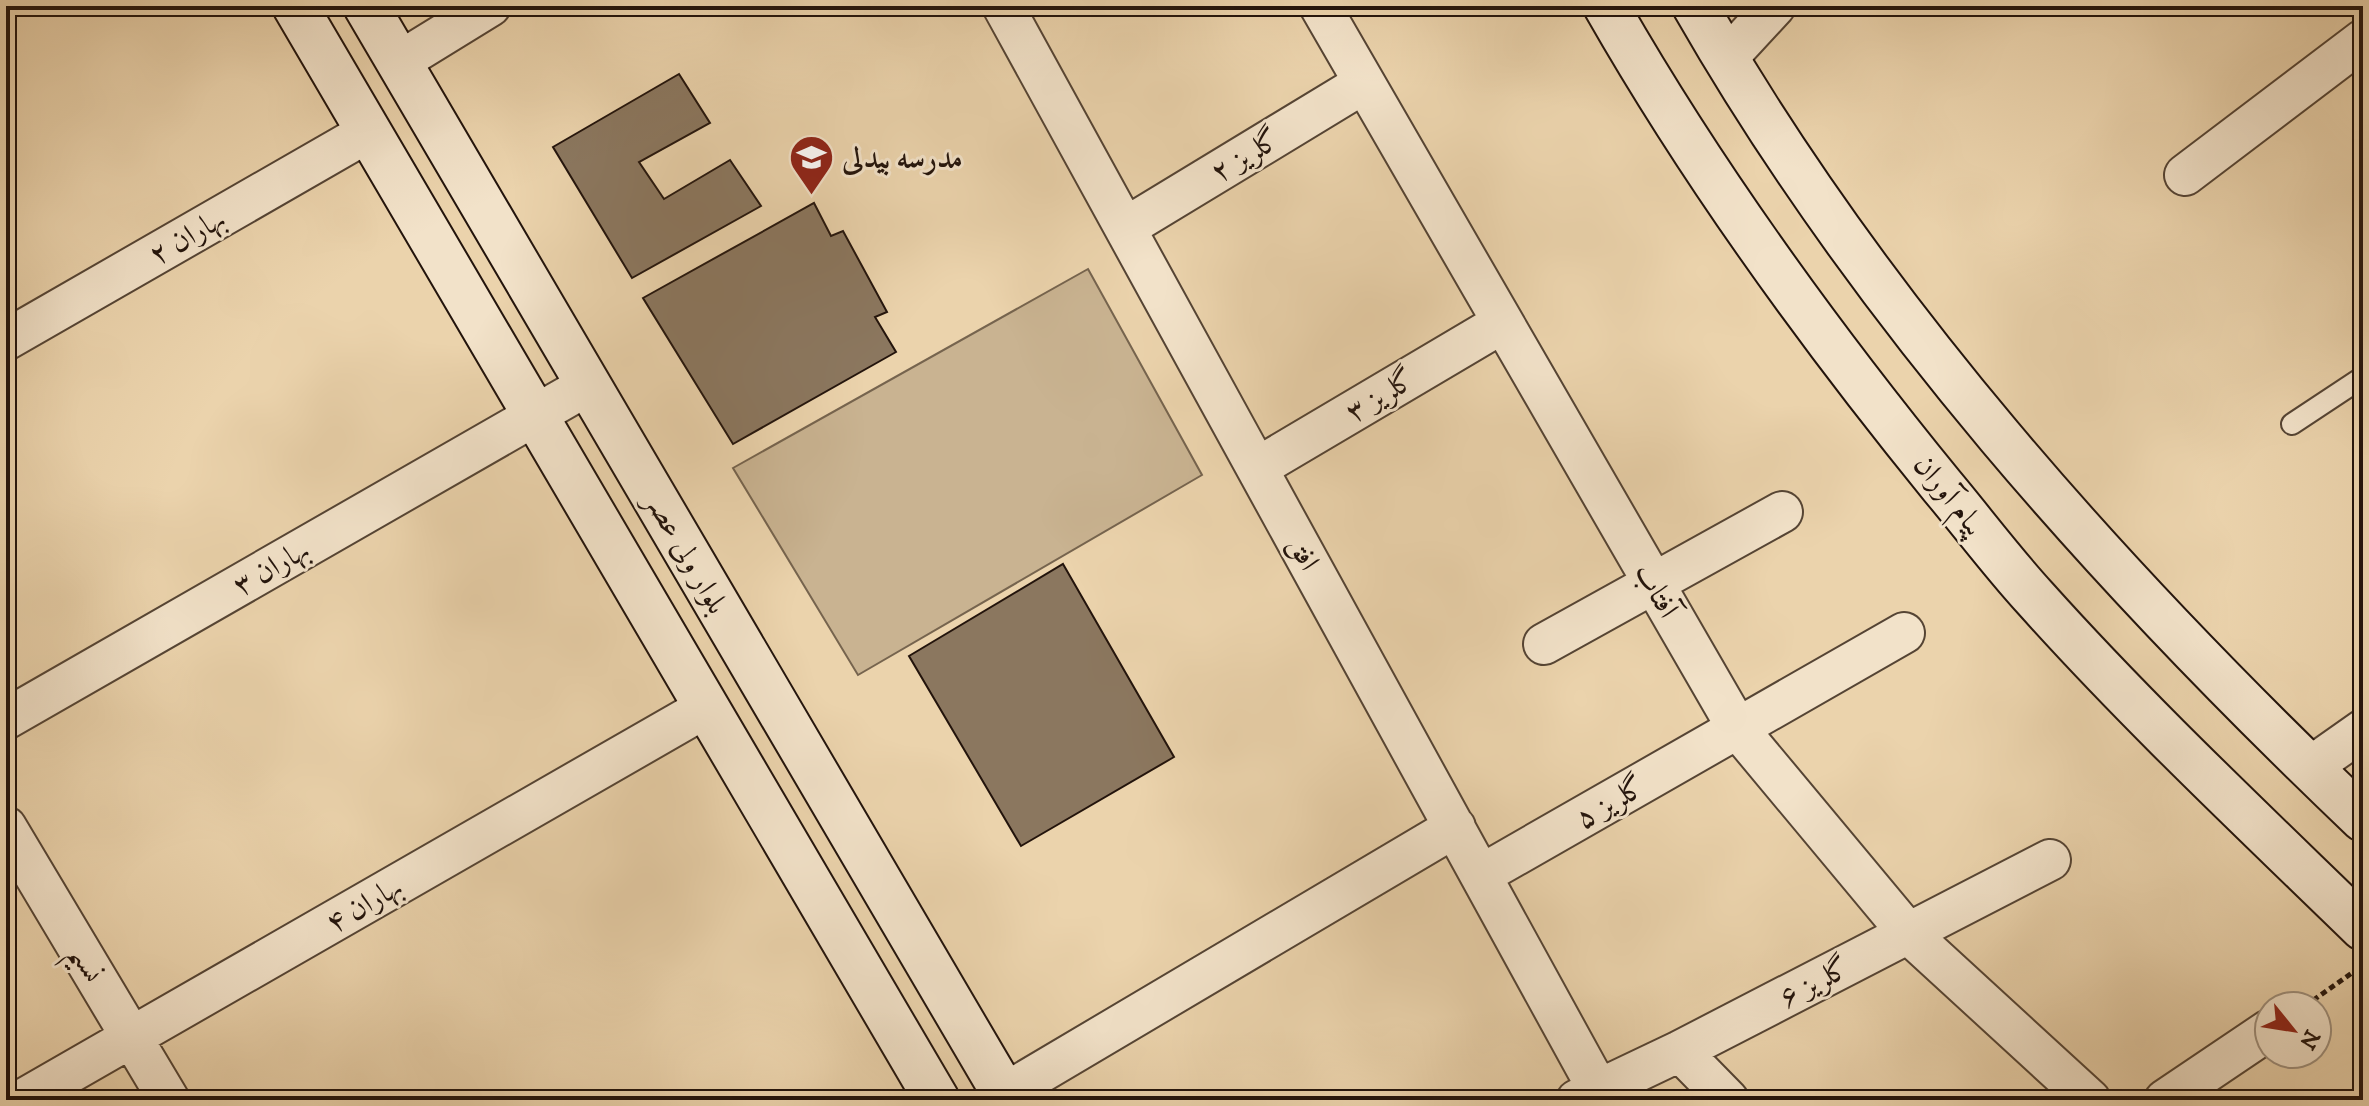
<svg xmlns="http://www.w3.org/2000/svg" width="2369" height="1106" font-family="'IM FELL DW Pica',Amiri,serif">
<rect width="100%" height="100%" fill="#ebd3ac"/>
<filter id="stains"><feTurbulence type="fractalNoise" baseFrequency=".0025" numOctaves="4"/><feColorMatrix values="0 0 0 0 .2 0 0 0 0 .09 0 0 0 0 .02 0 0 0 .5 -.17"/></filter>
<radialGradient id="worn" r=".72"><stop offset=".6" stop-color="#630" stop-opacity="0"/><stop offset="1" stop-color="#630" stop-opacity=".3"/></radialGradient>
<path fill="#c9b391" stroke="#76644e" stroke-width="2" d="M1088,269L1202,475L858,675L733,468Z"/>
<path fill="#8b775f" stroke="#23140c" stroke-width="2" d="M679,74L710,123L639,162L664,199L730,160L761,206L632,278L553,147Z
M814,203L831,236L843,231L887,312L875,317L896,352L733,444L643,298Z
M1063,564L1174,757L1021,846L909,656Z"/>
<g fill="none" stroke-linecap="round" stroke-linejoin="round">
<defs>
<path id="lane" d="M2292,424L2363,377"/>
<path id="street" d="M1003,6L1604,1100
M1320,6L1738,729L1908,933L2090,1100
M1726,59L1775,6
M399,62L490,6
M2185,175L2363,40
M1125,228L1364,83
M6,340L368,132
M1257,468L1502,323
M1544,644L1782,512
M6,719L588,385
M2309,768L2363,730
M6,827L169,1100
M1481,875L1904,633
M1680,1051L1728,1100
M1004,1094L1455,827
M22,1100L705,708
M1577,1100L1680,1051L2050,860
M2165,1100L2269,1030"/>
<path id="secondary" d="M295,6L937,1100
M366,6L1008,1100
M1606,6C1703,176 1818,334 1942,486C1973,523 2002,562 2035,598C2138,713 2252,820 2363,928
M1695,6C1869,310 2111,579 2363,819"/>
</defs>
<use href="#lane" stroke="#554434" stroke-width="24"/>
<use href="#street" stroke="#554434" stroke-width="44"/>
<use href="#secondary" stroke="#23140c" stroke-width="48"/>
<path stroke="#23140c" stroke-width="5" stroke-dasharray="6 4" stroke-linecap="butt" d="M2305,1006L2359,968"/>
<use href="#lane" stroke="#f2e2c9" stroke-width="20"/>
<use href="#street" stroke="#f2e2c9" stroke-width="40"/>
<use href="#secondary" stroke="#f2e2c9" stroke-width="44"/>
</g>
<defs>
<symbol id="school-pin" viewBox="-11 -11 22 30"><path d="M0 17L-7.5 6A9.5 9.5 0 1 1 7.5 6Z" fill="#8f2418" stroke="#f2e2c9"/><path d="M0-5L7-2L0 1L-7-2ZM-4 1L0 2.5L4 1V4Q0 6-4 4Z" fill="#fff"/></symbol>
</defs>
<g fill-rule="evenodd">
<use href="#school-pin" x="786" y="132" width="51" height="69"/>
</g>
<g text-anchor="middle" stroke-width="6" stroke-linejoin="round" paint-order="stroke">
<g font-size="30" fill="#23140c" stroke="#f2e2c9">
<text transform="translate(1245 155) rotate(-31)" y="10">گلریز ۲</text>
<text transform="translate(187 236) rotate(-30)" y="10">بهاران ۲</text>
<text transform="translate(1380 395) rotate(-31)" y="10">گلریز ۳</text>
<text transform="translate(1950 495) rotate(51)" y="10">پیام آوران</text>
<text transform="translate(687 553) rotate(60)" y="10">بلوار ولی عصر</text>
<text transform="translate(1304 553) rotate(61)" y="10">افق</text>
<text transform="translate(271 567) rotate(-30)" y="10">بهاران ۳</text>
<text transform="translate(1657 590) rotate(60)" y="10">آفتاب</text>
<text transform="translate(1610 802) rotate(-30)" y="10">گلریز ۵</text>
<text transform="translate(364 904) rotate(-30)" y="10">بهاران ۴</text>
<text transform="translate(87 963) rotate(59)" y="10">نسیم</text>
<text transform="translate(1814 982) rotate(-27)" y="10">گلریز ۶</text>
</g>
<g font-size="30" font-weight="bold" fill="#23140c" stroke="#f2e2c9" text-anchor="start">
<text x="842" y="168">مدرسه بیدلی</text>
</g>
</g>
<rect width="2369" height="1106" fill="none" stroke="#ebd3ac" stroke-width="32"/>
<rect x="8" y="8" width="2353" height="1090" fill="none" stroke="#23140c" stroke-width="4"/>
<rect x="16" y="16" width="2337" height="1074" fill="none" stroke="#23140c" stroke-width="2"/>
<g transform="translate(2293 1030) rotate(120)"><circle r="38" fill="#f2e2c9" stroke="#9f907d" stroke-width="2"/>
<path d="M0-6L14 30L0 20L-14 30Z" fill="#8f2418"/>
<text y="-12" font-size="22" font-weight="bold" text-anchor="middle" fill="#23140c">N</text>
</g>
<rect width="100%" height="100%" filter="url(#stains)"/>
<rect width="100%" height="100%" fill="url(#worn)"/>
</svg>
